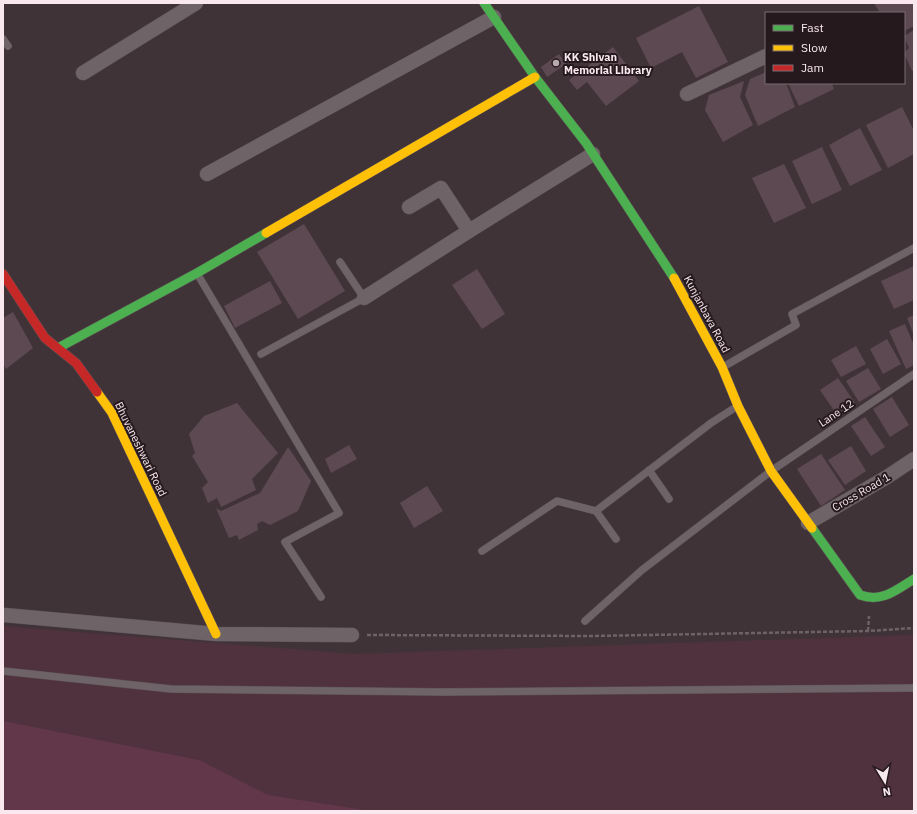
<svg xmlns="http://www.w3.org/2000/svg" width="917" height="814" font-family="'IBM Plex Sans',sans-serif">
<rect width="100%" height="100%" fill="#403338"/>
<path fill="#50323f" d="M3,626L354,654L914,635V811H3Z"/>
<path fill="#613749" d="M3,721L199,760L268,795L371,811H3Z"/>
<path fill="#5d4952" d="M874,3H914V26L904,31V13H880Z
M699,6L728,62L696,78L682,52L651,68L636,38Z
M914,30V70L912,71L904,53L909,48L904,36Z
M613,47L639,81L606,106L587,82L577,90L569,80Z
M559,54L566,64L547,77L541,67Z
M766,72V83H786L795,107L758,126L745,95L750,79Z
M744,81L740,97L753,125L723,142L705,110L709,95Z
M788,83H832L834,89L799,106Z
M902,107L914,131V154L888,168L866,125Z
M860,128L882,170L850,186L829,145Z
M822,147L842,190L812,204L792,161Z
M784,164L806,208L774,223L752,178Z
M304,224L345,291L298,319L257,252Z
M914,266V300L894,309L881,281Z
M477,269L505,314L482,329L452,285Z
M270,281L282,303L235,328L224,306Z
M13,312L33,348L6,369L3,364V318Z
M914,315V336L907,318Z
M905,324L914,345V365L906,369L889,331Z
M887,339L901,364L883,374L870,349Z
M856,346L866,364L841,377L831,360Z
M868,368L881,389L859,402L846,381Z
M838,378L855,403L837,415L820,390Z
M892,397L909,425L890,437L873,409Z
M237,403L278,453L252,479L256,490L221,507L217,498L208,503L202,488L208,482L192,456L195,453L189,434L204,416Z
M865,417L885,447L871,456L851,426Z
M349,445L357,459L331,473L325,459Z
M851,446L866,471L845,485L828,460Z
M288,447L311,481L298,511L270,525L262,521L257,524L258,530L239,540L237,535L229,538L216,508L221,511L260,493Z
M821,454L845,490L821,506L797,469Z
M427,486L443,511L414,528L400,503Z"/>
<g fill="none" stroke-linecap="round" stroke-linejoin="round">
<defs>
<path id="lane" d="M3,39L8,46
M198,275L339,513L285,542L321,597
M261,354L364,298L340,262
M723,367L796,325L792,314L914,248
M649,470L669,499
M596,511L616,539
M482,551L557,501L596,511L711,423L736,407
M585,621L642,570L771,471L914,374
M3,671L171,689L443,692L914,688"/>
<path id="street" d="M83,73L196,3
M687,94L766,56
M207,174L494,17
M409,207L441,188L469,231
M364,298L469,231L593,154
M808,523L887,477L914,459
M4,615L216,634L352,635"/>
<path id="fast" d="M484,3L535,77L586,143L674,278
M58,348L197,273L266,233
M812,528L860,595C882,603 896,590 914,579"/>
<path id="slow" d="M266,233L535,77
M674,278L722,367L738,406L771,471L812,528
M97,392L112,413L216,634"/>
<path id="jam" d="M3,274L45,338L76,363L97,392"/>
</defs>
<use href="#lane" stroke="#5d5155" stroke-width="8"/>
<use href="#street" stroke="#5d5155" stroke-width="15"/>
<use href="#fast" stroke="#5d5155" stroke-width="10"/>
<use href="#slow" stroke="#5d5155" stroke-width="10"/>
<use href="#jam" stroke="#5d5155" stroke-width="10"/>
<path stroke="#6d6367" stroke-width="2.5" stroke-dasharray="4 2" stroke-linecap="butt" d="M868,631L869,616
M367,635L592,636L868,631L914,628"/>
<use href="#lane" stroke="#6e6468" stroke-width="7"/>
<use href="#street" stroke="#6e6468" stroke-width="14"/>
<use href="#fast" stroke="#4caf50" stroke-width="9"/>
<use href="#slow" stroke="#ffc107" stroke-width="9"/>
<use href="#jam" stroke="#c62828" stroke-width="9"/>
</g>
<circle fill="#b8a9ae" stroke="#25191e" stroke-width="1.5" cx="556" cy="63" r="4"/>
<g text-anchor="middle" stroke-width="4" stroke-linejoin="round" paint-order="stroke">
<g font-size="11" font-weight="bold" fill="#f9e8ee" stroke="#25191e" text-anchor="start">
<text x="564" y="61">KK Shivan<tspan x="564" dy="13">Memorial Library</tspan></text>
</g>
<g font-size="11" fill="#f9e8ee" stroke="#25191e">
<text transform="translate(707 314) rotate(62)" y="4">Kunjanbava Road</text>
<text transform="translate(836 413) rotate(-34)" y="4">Lane 12</text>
<text transform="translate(141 449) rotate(64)" y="4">Bhuvaneshwari Road</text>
<text transform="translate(861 492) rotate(-30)" y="4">Cross Road 1</text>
</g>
</g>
<rect width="917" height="814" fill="none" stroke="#f9e8ee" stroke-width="8"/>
<rect x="765" y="12" width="140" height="72" fill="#25191e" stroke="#7a6c71"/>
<rect x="773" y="25" width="20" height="6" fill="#4caf50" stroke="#7a6c71"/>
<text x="801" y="32" font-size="12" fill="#f9e8ee">Fast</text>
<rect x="773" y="45" width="20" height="6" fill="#ffc107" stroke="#7a6c71"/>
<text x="801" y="52" font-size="12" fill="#f9e8ee">Slow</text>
<rect x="773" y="65" width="20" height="6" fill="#c62828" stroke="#7a6c71"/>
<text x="801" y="72" font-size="12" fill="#f9e8ee">Jam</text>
<g transform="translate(885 782) rotate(170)" stroke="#25191e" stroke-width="3" paint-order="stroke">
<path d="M0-3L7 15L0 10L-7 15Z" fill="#f9e8ee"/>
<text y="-6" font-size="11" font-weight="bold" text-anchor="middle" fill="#f9e8ee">N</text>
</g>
</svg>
